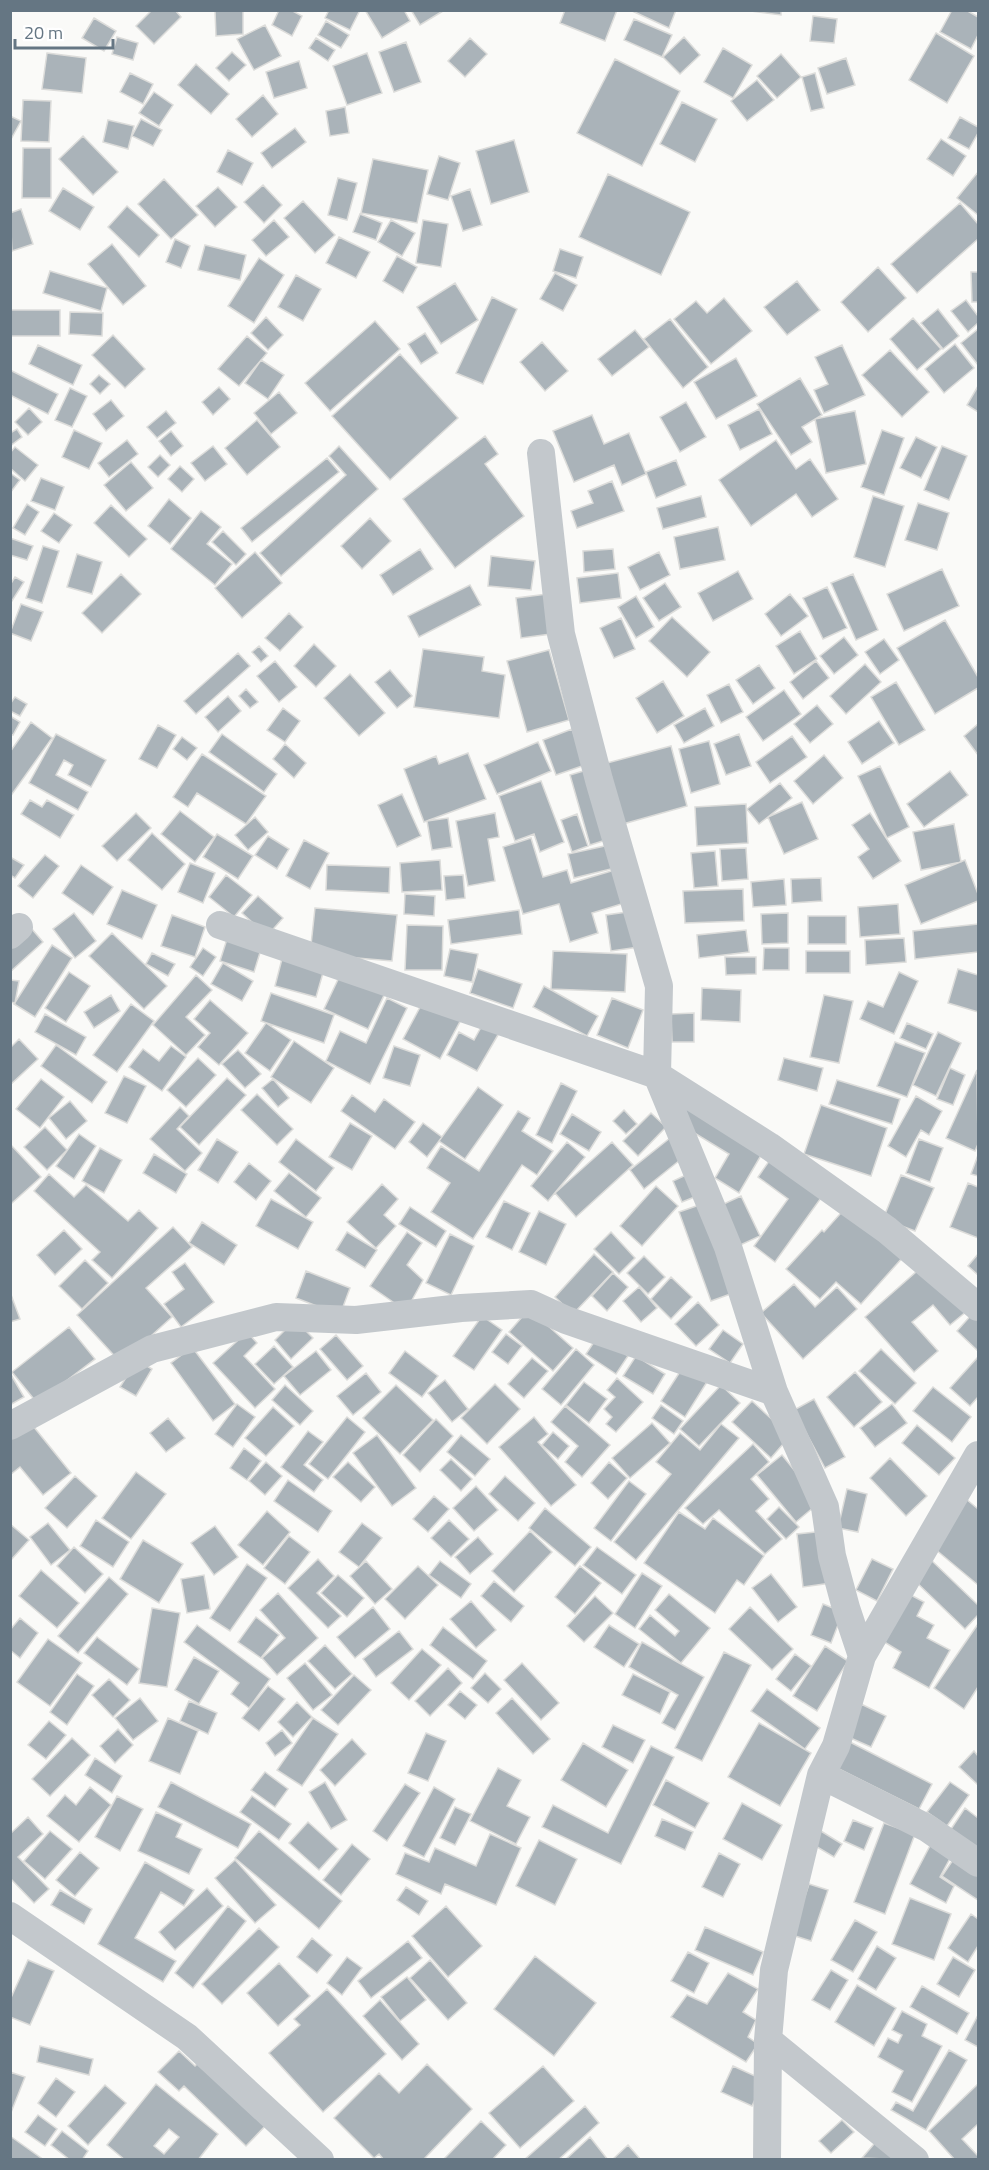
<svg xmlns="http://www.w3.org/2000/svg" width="989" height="2170" font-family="'Titillium Web',sans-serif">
<rect width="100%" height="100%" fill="#fafaf8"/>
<path fill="#aab3b9" stroke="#dcdcda" stroke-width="1.5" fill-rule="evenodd" d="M152,10H175L181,17L154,44L136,26Z
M243,10V34L216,36L215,11Z
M279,10H291L302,16L292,36L272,25Z
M329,10H360L350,30L325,18Z
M365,10H404L410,21L382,38Z
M411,10H442L443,11L420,25Z
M565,10H617L605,41L560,23Z
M630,10H676L669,28Z
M743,10H781V15Z
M952,10H966L978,17V35L971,49L940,32Z
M813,16L837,19L834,43L810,41Z
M94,18L116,31L104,51L82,38Z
M634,19L672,35L662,57L624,40Z
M326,21L349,35L341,48L318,35Z
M265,25L281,56L254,70L237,39Z
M936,33L974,56L947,103L909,80Z
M117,37L138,43L133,60L112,54Z
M684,37L700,55L680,74L663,57Z
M316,38L335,50L328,61L309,48Z
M470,38L487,54L465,77L448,61Z
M406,42L421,82L394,92L379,52Z
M723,48L752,65L733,98L704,82Z
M232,52L246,65L229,81L216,68Z
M47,53L86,58L82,93L42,89Z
M367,53L382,93L347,105L333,66Z
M781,54L801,77L777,98L757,76Z
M846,58L855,85L827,94L818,68Z
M615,59L680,91L642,166L577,133Z
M299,61L307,88L274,98L266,72Z
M196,64L229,94L211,114L178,85Z
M130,73L153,84L143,104L120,92Z
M815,73L824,108L811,111L802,77Z
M757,80L774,100L747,121L731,101Z
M154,92L173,105L159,126L139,113Z
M263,95L278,114L252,137L236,119Z
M23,100L51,101L49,142L21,141Z
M682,102L717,119L695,162L660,144Z
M345,107L349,133L330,136L326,111Z
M10,116L21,121L10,141Z
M960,117L978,127V133L969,149L948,138Z
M141,119L162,130L153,146L132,136Z
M108,120L134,126L128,149L103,142Z
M295,128L306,142L272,168L261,153Z
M83,136L118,172L93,195L59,159Z
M941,139L966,156L953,176L927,159Z
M514,140L529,192L491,204L476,151Z
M23,148H51V198H22Z
M228,150L253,163L242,185L217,172Z
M439,156L460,163L448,200L427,194Z
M373,159L428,170L417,223L361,213Z
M978,172V215L957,198Z
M608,174L690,212L661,275L579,237Z
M338,178L357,183L347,220L328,215Z
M164,179L198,215L171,239L138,204Z
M263,185L282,205L264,223L244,202Z
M218,187L237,207L215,227L196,206Z
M63,188L94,207L80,230L49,211Z
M470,189L482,225L463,231L451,196Z
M303,201L335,235L315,253L284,218Z
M960,203L978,224V239L917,293L891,264Z
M127,206L159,235L139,257L108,227Z
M21,209L33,244L12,251L10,213Z
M360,214L382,223L376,240L353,232Z
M274,220L289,237L266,256L252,240Z
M391,220L415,233L402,256L378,242Z
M423,220L448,224L441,267L416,263Z
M339,237L370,252L356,278L326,263Z
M175,239L190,246L181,268L166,262Z
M112,244L146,286L123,305L88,264Z
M205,245L246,255L240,280L198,270Z
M560,249L583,257L576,278L553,271Z
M397,256L417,267L403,293L383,281Z
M259,258L284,275L254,323L228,306Z
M878,267L906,298L868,332L841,302Z
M50,271L107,288L101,311L43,293Z
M971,272H978V302H972Z
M555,273L577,285L563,311L540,299Z
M296,275L321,289L303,321L278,307Z
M797,281L820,310L787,335L764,307Z
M455,283L478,320L441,344L417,307Z
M492,297L517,309L483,384L456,373Z
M724,298L752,331L711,364L674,319L696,301L707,313Z
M966,300L978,316V323L968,332L951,311Z
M938,309L959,336L943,349L921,323Z
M10,310H60V336H10Z
M70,312L103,313L102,336L69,334Z
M266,317L283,335L268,350L251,333Z
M913,318L941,349L917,370L890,339Z
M670,319L708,367L683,388L644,339Z
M375,321L400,349L330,411L305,383Z
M978,329V365L961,343Z
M635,330L649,347L612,376L598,359Z
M425,333L438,353L421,364L408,344Z
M113,335L145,369L125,388L92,355Z
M247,336L267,353L239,386L218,369Z
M542,342L568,371L545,391L520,362Z
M955,344L974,368L944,393L925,369Z
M38,345L82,365L73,385L29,364Z
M842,345L865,395L824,413L814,390L828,384L815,357Z
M890,350L929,392L902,417L862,375Z
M400,354L458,418L390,480L332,416Z
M736,358L757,396L716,419L694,382Z
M261,360L284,375L268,399L245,383Z
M10,370L58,394L48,414L10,395Z
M99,375L110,384L100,394L90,384Z
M800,378L822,415L802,427L812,442L791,455L757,404Z
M978,386V412L967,405Z
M219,387L230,399L213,415L202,402Z
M70,388L87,396L72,427L55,420Z
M279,392L297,413L271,434L254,413Z
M111,400L124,416L106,431L93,414Z
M686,402L706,437L680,452L660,417Z
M29,408L42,422L28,435L15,422Z
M759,409L772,434L740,450L728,425Z
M166,411L176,423L157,438L147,427Z
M855,411L866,464L826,473L815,419Z
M592,415L604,444L629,433L646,474L622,485L614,465L574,482L553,431Z
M257,420L280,447L247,475L225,448Z
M17,429L22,437L10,446V433Z
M74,430L102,443L89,469L62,457Z
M882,430L904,438L884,495L861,487Z
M171,431L183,446L171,456L159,441Z
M485,436L498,454L485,464L524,516L455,568L403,499Z
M916,437L937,447L921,478L900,468Z
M127,440L138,454L109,477L98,463Z
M776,440L796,469L810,459L838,499L812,517L796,494L751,526L719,480Z
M213,446L227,464L205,481L191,463Z
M339,446L378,489L281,576L260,553L346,475L329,456Z
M942,446L967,456L949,500L924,490Z
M15,447L38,465L25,481L10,468V453Z
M160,455L170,465L158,477L148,467Z
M327,458L339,472L252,542L241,528Z
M676,460L686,485L656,498L646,472Z
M131,462L153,488L126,511L104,485Z
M180,466L194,479L182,492L168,479Z
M10,473L20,480L10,493Z
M41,478L64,487L55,510L31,501Z
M612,481L624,511L577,528L571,511L593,503L588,491Z
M701,496L706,517L663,529L657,508Z
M873,496L904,506L885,567L854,557Z
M169,499L191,518L170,544L148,526Z
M918,503L949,513L937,550L905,540Z
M27,504L39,512L25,535L13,528Z
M111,505L147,539L129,557L94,523Z
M201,511L221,527L207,544L232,564L215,585L171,549Z
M54,513L72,525L59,543L41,531Z
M370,518L391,541L362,569L341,546Z
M718,527L725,560L680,569L674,537Z
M223,531L246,554L236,565L212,542Z
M10,538L33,546L27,560L10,555Z
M43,546L59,551L42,603L26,598Z
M420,549L433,569L393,595L380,575Z
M613,549L615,569L584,572L583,551Z
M255,552L282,583L242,618L215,588Z
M659,552L670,575L640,590L628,567Z
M77,554L102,562L92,594L67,587Z
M491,556L535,561L531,590L488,586Z
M942,569L959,606L904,631L887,594Z
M738,571L753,599L713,621L698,593Z
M618,573L621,598L580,603L577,578Z
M121,574L141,594L102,633L82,613Z
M853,574L878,630L856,640L831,583Z
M15,577L24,582L10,604V585Z
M665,583L681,607L659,621L643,598Z
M470,585L481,605L419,637L408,616Z
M827,587L847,628L823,639L803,598Z
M547,594L551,634L521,638L516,598Z
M790,594L808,616L781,636L765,614Z
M636,596L654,627L636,638L618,607Z
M21,604L43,612L31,641L10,633Z
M289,613L303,627L280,651L265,638Z
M672,617L710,652L687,677L649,641Z
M621,618L635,649L614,658L600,628Z
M945,620L978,677V688L935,714L897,648Z
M800,631L817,659L794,674L776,646Z
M844,637L858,655L834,674L820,656Z
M884,639L899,660L880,674L865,652Z
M314,644L336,666L316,687L294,666Z
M259,646L268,656L261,662L252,652Z
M423,649L484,657L482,671L505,675L499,718L414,707Z
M549,650L569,720L527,732L507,661Z
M238,653L250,666L196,714L184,701Z
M275,661L297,687L279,702L257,676Z
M816,661L829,678L803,699L790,682Z
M865,664L881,682L846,714L830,696Z
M759,665L775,688L753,704L736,680Z
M390,670L412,696L397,708L375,682Z
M350,674L385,713L359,736L324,698Z
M663,681L684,716L657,733L636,698Z
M896,682L925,730L899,745L871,697Z
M729,684L743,712L721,723L707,695Z
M246,689L258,702L250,708L239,696Z
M784,690L801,714L763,741L746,717Z
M228,696L241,711L218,732L205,717Z
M15,697L27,704L20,716L10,711V704Z
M817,705L833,724L810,743L794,724Z
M283,708L300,721L285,742L267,730Z
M705,708L714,726L684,743L674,725Z
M10,716L20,722L13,735L10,734Z
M879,721L894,743L862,764L848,742Z
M31,722L52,738L10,797V752Z
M978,724V755L964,736Z
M158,725L176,735L157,768L139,759Z
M572,729L585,765L556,775L543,740Z
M56,734L106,760L91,787L68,775L73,765L64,760L56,775L88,792L78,810L29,783Z
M222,734L277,774L264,792L209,752Z
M739,734L751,766L726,775L714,744Z
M792,736L807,757L770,783L756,762Z
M182,737L197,748L187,760L173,749Z
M709,741L720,784L691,793L679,749Z
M538,742L551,771L497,794L484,765Z
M285,744L306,763L294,778L273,759Z
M671,746L687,806L623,824L607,763Z
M468,753L486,799L424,822L404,769L436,756L439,764Z
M202,754L266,796L246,824L197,793L188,807L173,797Z
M824,755L843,778L813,804L794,781Z
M880,766L909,827L887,838L858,776Z
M590,769L609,839L590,845L570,775Z
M950,771L968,795L924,827L907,804Z
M541,781L564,842L540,852L534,834L515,841L499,796Z
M780,783L792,798L759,824L747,809Z
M402,794L421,836L397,847L378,805Z
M30,800L42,807L47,800L74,815L60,838L21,814Z
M802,802L818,839L784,854L768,817Z
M746,804L748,843L697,846L695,807Z
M180,811L214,837L195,862L161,834Z
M136,813L151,828L117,861L102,846Z
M495,813L499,837L488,839L495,881L468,886L456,821Z
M870,813L901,861L873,879L858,857L869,849L852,825Z
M577,814L588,846L572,852L561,820Z
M255,817L268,832L248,850L235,835Z
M448,818L452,847L432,850L427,821Z
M954,824L961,862L921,870L913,832Z
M152,833L185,864L162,890L128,860Z
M217,834L253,856L238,879L203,857Z
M268,836L289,849L277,869L255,855Z
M531,838L543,877L567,870L571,883L618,869L628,902L592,913L598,933L570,942L559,904L523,914L503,847Z
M304,840L329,853L310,889L286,876Z
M614,844L619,867L574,878L568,854Z
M746,848L748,879L722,881L720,849Z
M715,851L718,886L694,888L691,853Z
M45,855L59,866L33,898L18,886Z
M10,857L24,865L15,878L10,875Z
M440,860L442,890L402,892L400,863Z
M965,860L978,894V901L921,924L905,885Z
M190,863L215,873L203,903L178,892Z
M81,865L113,887L93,915L62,893Z
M327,865L390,867L389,893L326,890Z
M226,875L252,895L234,917L209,897Z
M463,875L465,898L446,900L444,876Z
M821,878L822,901L792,903L791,879Z
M784,879L786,905L753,907L751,882Z
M743,889L744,921L685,923L683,891Z
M122,890L157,905L142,939L107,924Z
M405,894L435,896L434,916L404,914Z
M258,896L283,918L267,936L242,913Z
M898,904L900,934L860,937L858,907Z
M315,908L397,915L392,961L310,954Z
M519,910L522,934L451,944L448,920Z
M634,911L639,947L611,951L606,915Z
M74,913L96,941L75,958L53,929Z
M788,913V943L762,944L761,914Z
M172,915L205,927L195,957L161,946Z
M808,916H846V944H808Z
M978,924V952L915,959L913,931Z
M407,925L443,926L442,970H405Z
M31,928L43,942L10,972V947Z
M746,930L749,952L699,958L697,935Z
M112,933L167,986L144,1009L89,956Z
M228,936L262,946L254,972L220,961Z
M904,938L906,962L866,965L865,940Z
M52,945L72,958L35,1017L14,1004Z
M203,948L216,957L203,976L190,967Z
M764,948H789V970H763Z
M450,949L478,954L472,982L444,976Z
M553,951L627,954L625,992L551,989Z
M806,951H850V973H806Z
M152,953L175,964L168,976L146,964Z
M283,955L325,966L316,997L275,986Z
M725,957H756V974L726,975Z
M223,963L253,981L242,1001L211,984Z
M343,969L387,989L368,1029L324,1009Z
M478,969L522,984L513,1008L470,993Z
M958,969L978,975V1012L948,1003Z
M69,972L90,986L66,1022L45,1008Z
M899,972L918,981L894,1034L860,1019L868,1001L883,1007Z
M196,975L212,990L186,1017L205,1035L186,1055L153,1025Z
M10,980L19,981L15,1003L10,1002Z
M544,986L598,1016L587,1036L533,1007Z
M702,988L741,990L740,1022L701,1020Z
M271,993L334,1015L324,1043L261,1021Z
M111,995L120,1011L94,1028L84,1012Z
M824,995L853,1001L839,1063L810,1057Z
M426,996L463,1016L440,1059L403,1039Z
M387,998L407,1008L370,1084L326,1061L340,1031L366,1043Z
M612,998L643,1010L628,1048L597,1035Z
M210,1000L248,1033L219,1065L198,1047L210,1033L194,1019Z
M131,1004L154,1021L117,1072L93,1055Z
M694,1013V1042H672L671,1014Z
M45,1014L86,1037L76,1055L35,1032Z
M485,1020L502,1028L477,1071L447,1055L459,1032L474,1040Z
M266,1023L291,1040L270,1071L245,1053Z
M907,1023L933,1034L926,1049L900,1038Z
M938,1032L961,1043L936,1096L913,1085Z
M19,1039L38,1059L10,1085V1048Z
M294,1041L334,1068L311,1103L271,1077Z
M895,1042L925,1053L907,1097L877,1086Z
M56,1045L107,1082L92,1103L41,1066Z
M171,1046L186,1057L162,1091L129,1067L143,1049L159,1061Z
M394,1046L420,1055L410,1086L383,1078Z
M238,1050L261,1074L245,1088L222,1064Z
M198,1058L216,1075L186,1107L167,1090Z
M784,1058L823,1068L817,1091L778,1080Z
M950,1068L965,1075L953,1105L937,1099Z
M977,1070L978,1144L975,1151L946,1138Z
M124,1076L146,1086L127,1123L105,1113Z
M227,1078L246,1095L199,1145L180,1127Z
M41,1079L64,1097L40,1128L16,1109Z
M273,1079L289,1098L278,1107L262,1088Z
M837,1080L900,1099L892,1124L829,1104Z
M561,1083L577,1091L552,1143L536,1135Z
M478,1087L503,1105L465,1159L439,1141Z
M257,1094L293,1129L277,1145L241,1110Z
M352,1095L375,1112L384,1099L415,1122L395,1149L341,1111Z
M916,1096L942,1111L929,1135L921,1130L906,1157L888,1146Z
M70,1101L87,1121L66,1139L49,1118Z
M821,1105L887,1128L871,1176L804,1154Z
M180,1107L189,1116L177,1129L202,1153L185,1171L150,1139Z
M687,1107L763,1152L739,1193L715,1178L729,1154L678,1123Z
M624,1110L637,1124L626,1134L613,1121Z
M518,1111L530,1118L522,1131L553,1151L537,1175L522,1165L473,1239L431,1212L450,1183L427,1168L441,1146L479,1171Z
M651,1113L666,1127L638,1156L623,1141Z
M572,1114L601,1132L589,1151L560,1134Z
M350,1123L372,1136L352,1170L329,1157Z
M423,1123L442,1137L427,1157L409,1142Z
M45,1127L67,1150L47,1170L24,1147Z
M79,1134L96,1146L74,1179L56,1166Z
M670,1138L685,1156L644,1189L630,1170Z
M217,1139L238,1152L218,1183L198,1170Z
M296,1139L334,1168L316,1191L279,1162Z
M919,1139L943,1148L930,1182L906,1173Z
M567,1142L585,1157L548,1201L531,1186Z
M612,1142L633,1165L576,1217L555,1193Z
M10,1144L41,1177L12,1203L10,1201Z
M100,1148L122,1160L104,1193L82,1181Z
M154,1154L187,1174L176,1193L143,1173Z
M774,1154L826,1191L775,1262L754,1246L788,1199L758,1177Z
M978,1155V1176L971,1174Z
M249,1163L271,1181L256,1200L234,1182Z
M289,1173L321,1198L306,1217L274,1191Z
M49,1174L74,1197L86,1185L128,1221L139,1210L158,1228L112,1278L92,1260L100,1252L34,1191Z
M688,1174L697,1196L682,1202L673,1181Z
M901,1175L934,1188L915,1231L883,1219Z
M968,1183L978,1187V1238L950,1227Z
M382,1184L398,1199L384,1215L396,1226L376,1248L347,1222Z
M656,1186L678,1206L642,1246L620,1226Z
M741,1196L760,1236L736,1247L717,1207Z
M271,1199L313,1222L298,1249L256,1226Z
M504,1201L530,1213L512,1250L486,1237Z
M705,1203L736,1292L711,1301L679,1212Z
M848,1205L904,1256L861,1304L836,1282L820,1299L786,1269L822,1230L824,1232Z
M410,1207L446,1231L436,1247L399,1224Z
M539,1211L566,1224L546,1265L519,1252Z
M202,1222L237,1245L224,1265L189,1243Z
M173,1227L192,1247L146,1288L172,1317L121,1363L77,1315Z
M64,1230L82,1249L55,1275L37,1255Z
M347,1232L377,1250L365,1268L336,1250Z
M407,1232L422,1243L407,1265L423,1280L406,1311L370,1286Z
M611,1232L635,1258L619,1274L594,1249Z
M450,1234L474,1246L451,1295L426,1283Z
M594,1254L613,1272L573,1314L555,1297Z
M978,1254V1275L968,1266Z
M644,1256L665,1277L648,1294L627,1273Z
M85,1260L108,1283L82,1309L59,1286Z
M185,1263L214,1302L181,1327L164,1304L184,1289L172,1272Z
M925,1264L967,1311L950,1325L933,1305L912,1322L938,1351L914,1372L865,1317Z
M306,1271L350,1288L340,1315L296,1298Z
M613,1273L628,1287L607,1311L592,1296Z
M671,1277L692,1297L671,1319L651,1299Z
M794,1284L815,1307L837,1287L857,1309L803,1359L761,1313Z
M639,1287L657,1308L641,1322L623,1301Z
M10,1292L20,1319L10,1322Z
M698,1302L719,1325L696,1346L675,1324Z
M529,1309L573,1348L553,1371L509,1332Z
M973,1313L978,1318V1351L957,1331Z
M482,1316L502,1330L474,1370L453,1356Z
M295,1320L313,1338L291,1359L275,1340Z
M69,1327L95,1359L37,1403L12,1372Z
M723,1330L743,1344L730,1363L709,1349Z
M247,1332L257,1343L244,1356L275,1389L255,1408L213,1363Z
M506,1334L522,1346L508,1364L492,1352Z
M336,1335L363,1366L347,1380L320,1349Z
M598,1336L628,1356L616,1374L586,1354Z
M274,1346L293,1367L274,1384L255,1364Z
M192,1347L235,1404L213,1421L171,1363Z
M576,1349L594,1365L561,1405L542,1389Z
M881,1349L916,1383L895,1404L859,1371Z
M316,1351L331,1370L300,1395L284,1376Z
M405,1351L438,1376L422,1397L389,1373Z
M636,1356L665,1374L653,1394L623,1376Z
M978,1357V1397L970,1406L950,1388Z
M532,1358L548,1371L524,1398L508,1384Z
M137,1360L152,1369L136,1396L120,1387Z
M683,1367L707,1382L685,1417L661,1401Z
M855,1372L882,1402L854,1427L827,1397Z
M10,1373L24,1397L10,1405Z
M366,1373L381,1392L353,1415L337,1396Z
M617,1378L643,1402L616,1432L606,1424L612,1417L604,1409L615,1397L607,1390Z
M445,1380L468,1409L452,1422L428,1393Z
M584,1382L607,1399L589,1423L566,1405Z
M495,1384L520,1409L487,1444L461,1418Z
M285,1385L313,1411L300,1425L272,1400Z
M396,1385L433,1420L400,1454L363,1418Z
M721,1385L740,1403L699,1446L680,1429Z
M933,1387L971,1417L952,1442L913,1411Z
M814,1399L845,1457L825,1468L794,1410Z
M752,1401L790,1436L771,1458L732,1422Z
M237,1404L255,1417L233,1447L215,1434Z
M892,1404L907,1423L875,1447L860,1428Z
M661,1405L683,1421L674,1434L652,1418Z
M565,1406L610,1445L582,1477L565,1462L578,1446L551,1422Z
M273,1407L294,1426L266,1456L245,1438Z
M347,1417L365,1432L328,1479L309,1464Z
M534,1417L548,1434L538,1442L576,1485L551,1506L499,1447Z
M168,1418L185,1438L166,1452L150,1433Z
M436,1419L453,1436L420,1472L403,1455Z
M29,1421L71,1473L43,1495L20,1467L10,1475V1436Z
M652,1423L670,1443L630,1478L612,1458Z
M721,1424L739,1438L636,1560L614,1542L671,1474L656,1462L680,1433L700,1450Z
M917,1425L955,1458L939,1475L902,1443Z
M308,1431L323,1442L304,1465L323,1480L314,1492L281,1467Z
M553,1432L569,1446L558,1459L542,1445Z
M377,1435L416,1488L392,1506L353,1453Z
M461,1435L490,1459L475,1476L447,1452Z
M753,1444L769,1462L751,1479L769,1499L756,1511L782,1539L765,1554L719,1510L703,1524L685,1508Z
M244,1448L261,1461L247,1480L230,1468Z
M782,1455L820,1502L796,1522L757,1475Z
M890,1458L927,1496L906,1516L870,1478Z
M451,1459L472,1479L461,1491L440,1470Z
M266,1462L282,1476L265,1495L249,1481Z
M348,1462L375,1487L361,1502L333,1477Z
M609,1462L627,1478L608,1499L591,1483Z
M136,1472L166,1494L131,1539L102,1518Z
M75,1476L97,1496L67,1528L45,1508Z
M505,1476L535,1503L518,1521L489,1494Z
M288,1480L332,1511L318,1532L274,1501Z
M629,1481L646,1494L611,1541L594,1528Z
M476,1486L498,1510L474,1531L453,1508Z
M847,1489L867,1494L858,1532L838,1528Z
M434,1496L449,1509L428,1532L413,1519Z
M966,1499L978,1509V1585L929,1544Z
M779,1507L799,1527L786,1539L767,1519Z
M545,1508L591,1547L575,1566L529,1528Z
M267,1511L290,1532L263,1565L238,1545Z
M679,1512L705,1529L713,1518L764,1556L744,1585L737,1580L715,1613L644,1563Z
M96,1520L129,1542L113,1567L80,1546Z
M449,1520L469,1539L451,1557L431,1538Z
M48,1523L70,1550L51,1565L30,1537Z
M362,1523L382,1538L359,1567L339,1552Z
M10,1524L29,1540L10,1561Z
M215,1526L238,1557L214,1575L191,1543Z
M530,1531L552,1552L514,1592L492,1571Z
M825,1531L831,1583L803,1587L797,1534Z
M289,1536L310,1552L285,1584L264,1568Z
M478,1537L493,1554L470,1574L455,1557Z
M143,1540L183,1564L159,1603L120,1579Z
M74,1547L103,1574L85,1593L57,1566Z
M597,1547L636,1575L622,1594L583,1565Z
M318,1559L334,1576L317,1593L341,1616L328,1628L288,1588Z
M872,1559L893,1569L877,1601L856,1590Z
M930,1559L978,1605V1615L965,1629L912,1578Z
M366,1561L392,1589L375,1604L350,1576Z
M440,1561L471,1584L461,1598L429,1575Z
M247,1564L267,1578L230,1631L210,1618Z
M418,1566L438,1585L405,1619L385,1599Z
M580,1566L601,1583L575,1614L555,1597Z
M41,1570L79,1603L57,1628L19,1596Z
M642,1573L662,1586L635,1628L615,1614Z
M771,1574L797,1607L778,1622L752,1588Z
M204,1575L210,1609L187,1613L181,1579Z
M338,1575L364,1598L347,1617L321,1593Z
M109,1577L128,1594L78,1653L58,1636Z
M494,1581L524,1606L511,1622L481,1596Z
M278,1593L318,1638L277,1675L262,1658L285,1638L260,1610Z
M907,1593L924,1602L917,1616L934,1625L927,1638L950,1650L929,1688L893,1668L901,1652L881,1640Z
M669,1594L710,1628L681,1663L639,1629L650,1615L675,1636L679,1631L655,1610Z
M595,1596L613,1613L584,1642L567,1626Z
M471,1601L496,1630L476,1648L450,1619Z
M823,1604L843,1612L831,1643L811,1635Z
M373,1607L390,1629L355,1658L337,1637Z
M750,1607L793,1649L772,1670L729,1629Z
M152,1608L180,1613L167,1687L139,1683Z
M256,1617L279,1635L261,1658L238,1642Z
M20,1618L38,1633L20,1658L10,1650V1630Z
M978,1624V1687L964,1709L934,1688Z
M197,1625L270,1679L249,1708L231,1694L239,1683L184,1642Z
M609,1625L639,1644L624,1667L594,1647Z
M443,1627L487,1661L473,1679L430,1645Z
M399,1631L413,1649L376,1677L363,1659Z
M97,1637L139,1669L127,1685L84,1653Z
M48,1639L82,1663L50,1706L17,1682Z
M642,1642L704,1677L675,1730L662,1723L678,1695L629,1667Z
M325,1645L352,1674L335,1689L308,1661Z
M825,1646L848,1661L817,1711L793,1696Z
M422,1649L441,1665L409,1700L391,1683Z
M724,1652L751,1665L702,1761L675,1748Z
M795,1654L811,1666L791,1691L776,1679Z
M194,1657L219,1671L199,1704L175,1690Z
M305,1663L332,1695L313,1710L287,1678Z
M522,1663L559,1703L541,1720L504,1680Z
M448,1668L462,1683L430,1716L415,1701Z
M485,1673L501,1689L488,1703L471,1688Z
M77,1674L94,1686L67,1725L50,1712Z
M633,1674L670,1692L660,1714L622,1695Z
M354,1675L371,1690L338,1725L321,1710Z
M109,1679L130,1700L113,1717L92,1695Z
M268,1686L285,1699L259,1731L242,1718Z
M767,1689L820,1728L805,1749L751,1711Z
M460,1691L477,1705L465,1719L448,1705Z
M140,1698L158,1721L133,1740L115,1718Z
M512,1698L550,1739L533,1754L496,1713Z
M189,1701L217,1713L208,1734L180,1721Z
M297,1702L312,1717L293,1737L278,1722Z
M861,1704L886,1716L871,1747L846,1736Z
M168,1718L198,1731L180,1774L149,1761Z
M313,1718L338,1734L302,1786L277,1770Z
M49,1721L66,1735L46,1759L28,1745Z
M759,1723L811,1753L780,1806L728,1777Z
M613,1725L645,1740L633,1763L602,1747Z
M118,1729L133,1745L115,1763L100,1746Z
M282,1730L292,1743L275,1756L266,1743Z
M426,1733L446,1741L428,1781L408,1773Z
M72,1738L90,1755L50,1796L32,1779Z
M352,1739L366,1754L335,1786L320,1770Z
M846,1740L932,1784L919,1809L833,1766Z
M583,1743L628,1770L606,1807L561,1780Z
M651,1746L674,1757L621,1864L542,1827L553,1805L608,1833Z
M974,1751L978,1756V1785L959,1767Z
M95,1758L122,1776L112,1793L85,1775Z
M498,1768L521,1780L507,1806L530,1817L516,1844L470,1821Z
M265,1772L288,1789L275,1807L251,1790Z
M666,1780L709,1803L695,1828L653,1805Z
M171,1782L251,1824L238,1848L158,1807Z
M325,1782L347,1820L331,1829L309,1792Z
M950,1782L969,1795L947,1826L927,1812Z
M405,1784L420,1793L387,1841L373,1831Z
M90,1787L111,1805L79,1842L47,1816L65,1795L76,1805Z
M434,1787L455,1799L424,1857L403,1846Z
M117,1796L143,1809L120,1851L95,1837Z
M252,1796L291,1824L279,1840L240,1812Z
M742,1803L782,1825L762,1860L723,1839Z
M455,1807L471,1814L455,1845L440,1838Z
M965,1808L978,1818V1852L949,1832Z
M156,1812L182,1824L176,1837L202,1849L189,1874L138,1851Z
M28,1817L43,1834L18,1857L49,1889L34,1903L10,1878V1834Z
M662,1819L693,1832L685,1850L655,1836Z
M853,1820L873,1828L864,1850L844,1841Z
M308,1822L338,1849L319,1870L289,1843Z
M884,1823L915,1834L885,1914L854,1902Z
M816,1828L842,1844L834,1857L807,1841Z
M50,1831L72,1849L45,1879L24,1861Z
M259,1831L342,1901L319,1929L235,1858Z
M490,1834L521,1848L496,1905L445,1884L441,1894L396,1874L405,1853L429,1862L435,1848L476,1866Z
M539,1840L577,1859L555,1905L516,1886Z
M933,1840L954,1851L940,1877L954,1886L946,1903L910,1884Z
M352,1844L370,1859L341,1895L323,1880Z
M80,1852L99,1868L75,1896L56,1880Z
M719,1853L740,1864L723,1897L702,1887Z
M957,1854L978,1868V1900L942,1876Z
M235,1860L276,1905L255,1923L215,1878Z
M145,1862L194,1890L184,1906L161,1892L135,1938L176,1961L163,1982L98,1944Z
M809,1884L828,1890L811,1941L792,1935Z
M406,1887L428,1901L419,1915L397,1900Z
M207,1888L223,1906L175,1950L159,1932Z
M60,1890L92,1909L84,1924L51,1905Z
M910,1898L951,1914L934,1960L892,1944Z
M228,1906L246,1921L193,1988L175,1973Z
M446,1906L482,1946L448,1977L412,1936Z
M971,1914L978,1919V1946L968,1962L948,1948Z
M855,1920L877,1932L853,1972L831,1960Z
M705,1927L763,1952L753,1975L695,1950Z
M259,1928L279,1947L222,2004L202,1984Z
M312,1938L332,1955L317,1973L297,1957Z
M408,1941L422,1958L371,1998L358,1981Z
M877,1946L896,1958L876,1990L858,1979Z
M688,1952L709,1963L694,1993L671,1981Z
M535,1956L596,2003L554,2056L494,2009Z
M347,1957L362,1968L342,1995L327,1983Z
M953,1957L975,1970L959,1997L937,1984Z
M28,1960L54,1971L30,2025L10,2017V2000Z
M430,1960L467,2003L448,2020L410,1978Z
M279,1963L310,1996L278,2026L247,1993Z
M831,1970L848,1980L830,2010L812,2000Z
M728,1973L758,1989L743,2012L756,2020L748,2037L758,2044L746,2062L671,2017L687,1995L707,2004Z
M407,1977L426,2000L400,2021L381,1997Z
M857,1985L896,2008L874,2046L835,2022Z
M922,1986L969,2013L957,2034L910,2007Z
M327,1989L386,2054L323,2112L269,2053L300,2025L294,2019Z
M380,2000L419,2044L402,2060L363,2016Z
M902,2011L927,2024L922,2036L942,2046L912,2102L892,2092L903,2071L878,2057L888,2038L898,2043L902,2035L892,2030Z
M978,2015V2047L965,2040Z
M40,2046L93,2059L89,2075L37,2062Z
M949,2050L967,2060L926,2130L891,2110L896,2102L913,2111Z
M179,2051L195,2066L204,2057L270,2121L246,2146L184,2086L179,2091L158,2072Z
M427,2064L472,2109L423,2160H384L379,2154L374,2158L334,2118L379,2073L399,2093Z
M543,2066L574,2101L520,2148L489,2113Z
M733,2066L764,2080L752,2106L721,2092Z
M10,2072L25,2077L10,2115Z
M56,2078L75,2092L56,2117L38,2103Z
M156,2084L218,2134L198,2160H125L107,2145ZM169,2129L179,2137L164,2154L154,2146Z
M978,2084V2124L962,2139L978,2156V2160H955L929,2131Z
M105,2085L126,2103L88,2145L68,2126Z
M585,2106L599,2123L558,2160H524Z
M38,2115L57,2129L45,2146L25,2132Z
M842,2120L854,2132L831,2153L819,2141Z
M481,2121L506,2145L492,2160H443Z
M62,2131L88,2151L82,2160H70L51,2145Z
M10,2136L44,2160H11Z
M590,2137L608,2160H565Z
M880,2137L908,2160L862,2158Z
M628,2145L641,2160H612Z"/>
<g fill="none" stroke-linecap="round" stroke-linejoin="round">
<path stroke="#c3c8cc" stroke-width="28" d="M541,453L561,634L599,780L659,986L657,1075L728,1247L774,1392L825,1507L832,1556L846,1608L862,1656
M220,925L657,1075L769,1146L887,1230L978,1307
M10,935L19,927
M10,1426L152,1349L276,1317L356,1320L461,1308L531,1304L566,1320L774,1392
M821,1775L927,1828L978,1863
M10,1916L187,2037L320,2160
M768,2040L915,2160
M767,2160L768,2040L774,1970L821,1775L836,1746L862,1656L978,1455"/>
</g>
<rect width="989" height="2170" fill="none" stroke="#657683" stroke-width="24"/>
<path d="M15 39v9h98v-9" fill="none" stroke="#657683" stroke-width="3"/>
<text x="24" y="39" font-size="18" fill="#657683" stroke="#ffffff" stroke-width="4.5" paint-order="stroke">20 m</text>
</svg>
